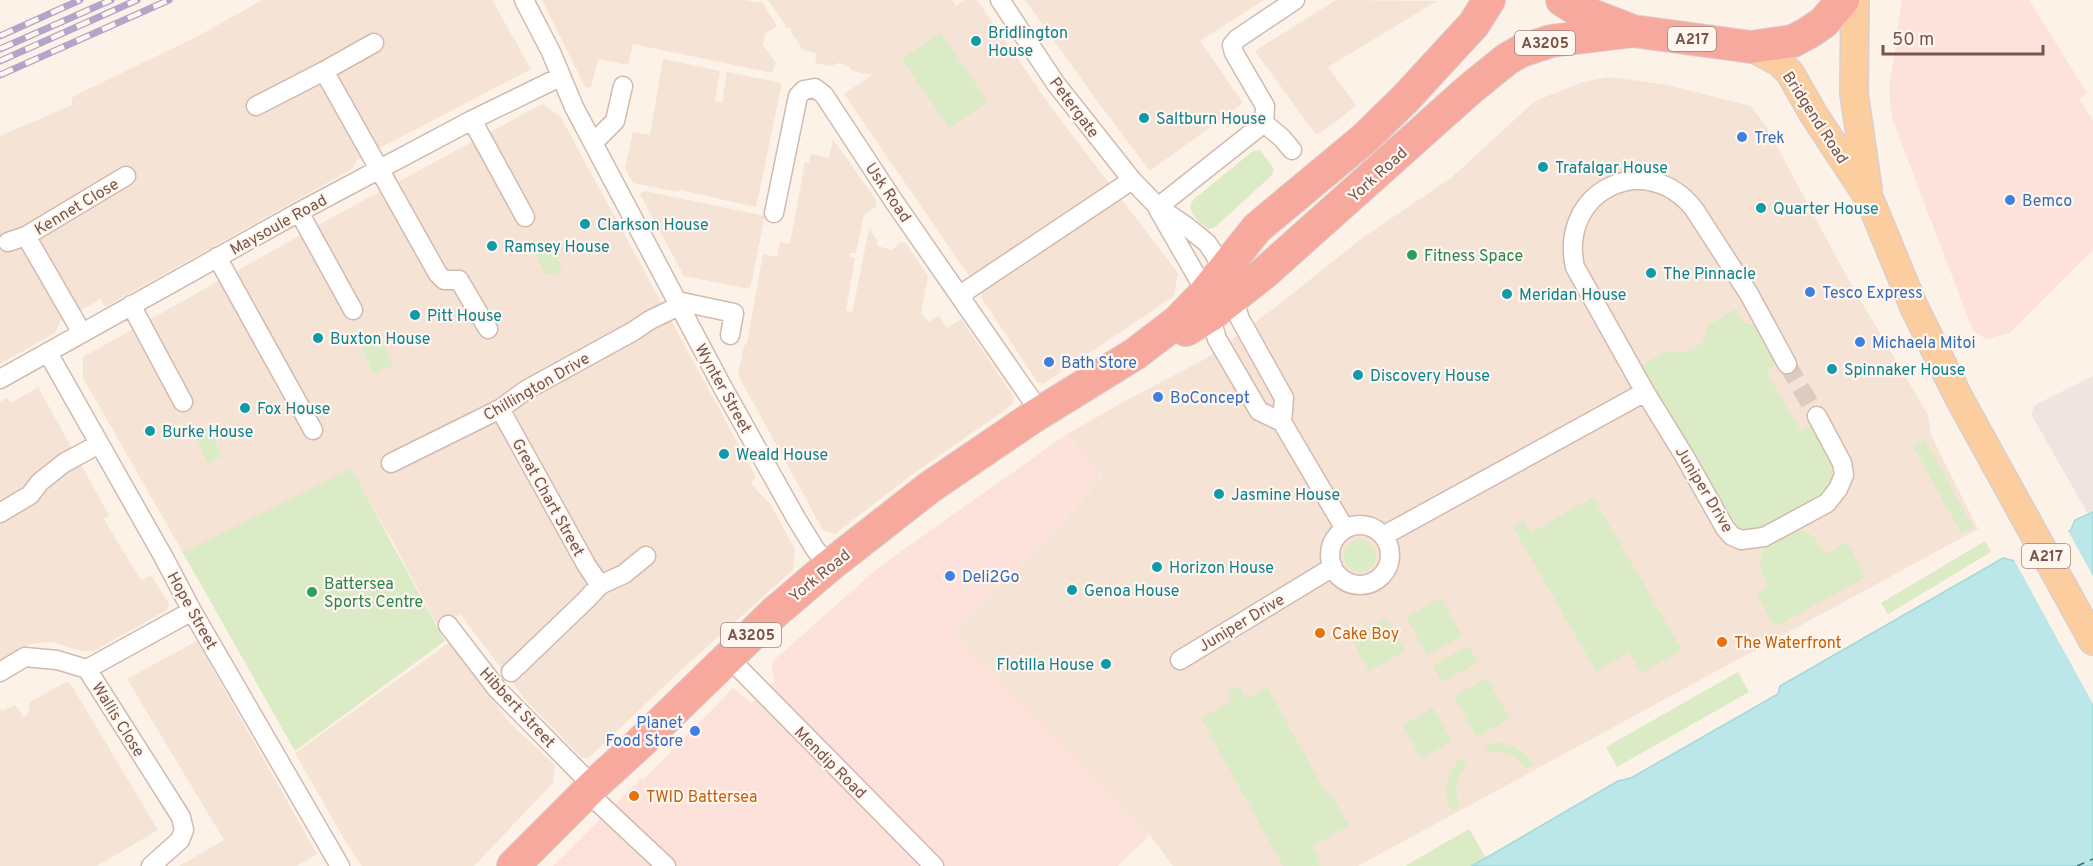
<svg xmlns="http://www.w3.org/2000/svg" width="2093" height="866" font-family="Overpass,sans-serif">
<rect width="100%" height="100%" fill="#fdf2e8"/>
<path fill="#f5e3d6" d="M262,0H492L531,69L357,160L352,169L105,307L101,299L60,321L55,333L0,364V136L72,105V98L74,96L198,36Z
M542,0H744L763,3L777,26L765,34L763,45L776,63L772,73L633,44L628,65L598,59L591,88L585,87Z
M768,0H952L956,6L965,0H977L1056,114L1178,273L1174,296L1042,385L1041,382L1038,383L981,297L982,295L844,94L872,75L853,71L847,65L838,63L831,66L815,63L817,53L803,50L791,32V28H787Z
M1025,0H1264L1200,41L1243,103L1150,171L1095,98Z
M1336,0L1437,1L1328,67L1356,105L1336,122L1316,135L1255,51Z
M663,59L720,71L715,101L722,102L727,72L782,83L756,207L680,190L678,192L633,183L625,168L633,132L650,135Z
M1610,77L1668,85L1751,106L1766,126L1847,277L1928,415L1931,435L1978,529L1358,866H1173L1150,835L952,632L1050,536L1103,475L1067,434L1127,400L1205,359L1277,306L1362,238L1451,178L1535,101L1583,82Z
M542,104L560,116L754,473L756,478L751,482L752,485L771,505L795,549L793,570L680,671L589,758H582L524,698L460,614L438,627L393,542L350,469L186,558L83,378V357L331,218Z
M833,139L876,200L877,206L864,215L856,253H850V256L855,258L846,310L852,313L869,229L878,241L877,246L892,250L901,242L906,243L928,276L921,313L928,322L939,316L947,328L961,319L1014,397L1012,405L910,476L835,534L823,530L738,375L744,346L747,343L763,254L777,257L780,242L790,244L805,162L809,163L811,154L829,158Z
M645,191L765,216L750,289L684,276L640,194Z
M38,387L109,515L104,519L111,531L141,580L149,576L152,577L169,604L167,610L94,651H81L51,642L31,644L0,660V402L7,398L11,403Z
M197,641L317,854L297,866H179L224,840L127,679Z
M450,642L511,724L555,765L553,783L474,866H362L347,844L295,753Z
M66,682L70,683L158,830L97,866H0V709L2,711L15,705L24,717L28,714L30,702Z"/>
<path fill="#fde1db" d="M1902,0H2029L2087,93L2079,99L2093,120V250L2010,333L1986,339L1973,331L1892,118L1889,91Z
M1067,434L1103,474L1050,536L952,632L1150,835L1118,866H553L642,777L644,779L733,688L751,703L775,681L772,670L773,661L879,567Z"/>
<path fill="#eee5e1" d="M2093,376V512L2088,514L2031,414L2035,405Z"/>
<path fill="#daebc5" d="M941,33L988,102L949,128L902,59Z
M1260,150L1274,169L1271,176L1214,228L1208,229C1199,222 1192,217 1190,206L1194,199L1253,151Z
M549,243L562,266L557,275L546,274L534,251Z
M1735,309L1744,323L1753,324L1776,365L1766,372L1801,431L1811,425C1819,440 1834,459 1832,476C1832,485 1825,494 1818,500C1805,509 1765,532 1751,532C1741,532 1735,526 1727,519L1641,366L1666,351L1685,352L1695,348L1702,343L1709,325Z
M378,333L393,365L374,374L359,342Z
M209,428L222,456L208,463L195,435Z
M1925,439L1973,527L1961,533L1913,446Z
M350,469L352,470L445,641L295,751L183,553Z
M1593,497L1682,650L1641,673L1629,652L1596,671L1513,527L1524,521L1532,533Z
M1793,530C1813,530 1815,539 1825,554L1847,542L1866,577L1775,627L1756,593L1768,587C1752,549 1762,548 1793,530Z
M1344 556a16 16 0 1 1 32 0a16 16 0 1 1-32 0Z
M1985,541L1991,552L1888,614L1881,603Z
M1441,598L1462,636L1427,655L1406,617Z
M1387,618L1405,651L1369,671L1351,638Z
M1469,646L1478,663L1442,682L1433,665Z
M1738,672L1749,692L1617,767L1606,747Z
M1487,678L1510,719L1476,737L1454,696Z
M1239,686L1246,699L1267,687L1327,795L1331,793L1349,826L1312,846L1320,861L1319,866H1283L1201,718L1232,701L1228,692Z
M1433,708L1452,741L1421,758L1403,725Z
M1496,742C1515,746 1523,749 1534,765L1526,769C1517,755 1506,749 1489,752L1484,746Z
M1462,757L1466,767C1456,780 1454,791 1459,807L1452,811C1441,793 1447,771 1462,757Z
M1469,829L1486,858L1472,866H1405Z"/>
<path fill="#bbe7e8" stroke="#a1d9da" stroke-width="1.5" d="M2093,512V866H1472L1618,781L1631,778L1778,694L1780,686L2003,558L2015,561L2071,530L2075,520Z"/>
<path fill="#fdf2e8" d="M2067,529L2093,576V704L2013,558Z"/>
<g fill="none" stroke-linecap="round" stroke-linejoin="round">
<path stroke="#3a7476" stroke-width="1.5" stroke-dasharray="8 6" stroke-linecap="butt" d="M2077,866L2093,859"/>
<path stroke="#dccbc1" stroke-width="18" stroke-dasharray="18 9" stroke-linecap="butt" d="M1787,364L1817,416"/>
<defs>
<path id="street" d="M524,0L551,52L574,107L723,388L796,518L815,549L829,566
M1000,0L1056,84L1132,180L1158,207L1186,226L1207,243L1213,252L1223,270L1240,319L1284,398L1282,422L1345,529
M324,71L374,43
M256,106L324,71L438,274L444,280H459L488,329
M472,120L525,217
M1264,123L1282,138L1292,150
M594,142L615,121L623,86
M1158,207L1264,123L1265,106L1234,53L1232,45L1237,39L1295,0
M1158,209L1200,282L1217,339L1259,411L1282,422
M299,212L353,310
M774,213L798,96L804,90L815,88L824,95L893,200L1040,412
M26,236L82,333
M8,242L26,236L126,176
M217,257L313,430
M960,295L1132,180
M677,301L734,313L730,335
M131,305L183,402
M48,353L163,556L192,611L340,866
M1787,364L1749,294L1694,209C1646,148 1558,191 1575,267L1645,392L1685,457L1725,528L1732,536L1741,540L1764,537L1827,503L1838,489L1844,475L1842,463L1817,416
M0,379L299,212L472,120L560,77
M500,409L587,566L600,585
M391,463L500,409L526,390L632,332L650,320L679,306
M0,513L30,495L40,482L64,463L99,444
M1330 555a30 30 0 1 1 60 0a30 30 0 1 1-60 0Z
M1383,536L1645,392
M448,625L497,689L593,786
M728,657L934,866
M1180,660L1333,567
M0,672L25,657L57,660L87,669
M511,672L586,600L600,585L624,574L646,556
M587,792L666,866
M151,866L180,840L184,830L181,817L87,669L192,611"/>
<path id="primary" d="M1855,0L1854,93L1868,190
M1751,47L1779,62L1790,73L1814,115L1870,200L1914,307L1959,398L2093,641"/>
<path id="highway" d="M1562,0L1576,9L1633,31L1751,47L1793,41L1808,33L1823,23L1843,0
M1186,330L1211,315L1263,274L1470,89L1507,59L1521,51L1551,41L1633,31
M513,866L593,786L640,743L774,613L829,566L930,487L1033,417L1135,354L1178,321L1205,293L1257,228L1365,138L1405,99L1474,24L1489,0"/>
</defs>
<use href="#street" stroke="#d2baaf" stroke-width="21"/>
<use href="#primary" stroke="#d9cfcd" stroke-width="30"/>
<use href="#highway" stroke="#d9cfcd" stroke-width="34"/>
<use href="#street" stroke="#fff" stroke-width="18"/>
<use href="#primary" stroke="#fccd9f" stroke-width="27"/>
<use href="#highway" stroke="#f8a99e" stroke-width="32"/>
<defs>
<path id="rail" d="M0,36L80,0
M0,49L111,0
M0,61L137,0
M0,75L169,0"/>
</defs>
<use href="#rail" stroke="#b3a5c8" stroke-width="7"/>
<use href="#rail" stroke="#fff6ef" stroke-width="4.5" stroke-dasharray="14" stroke-linecap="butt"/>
</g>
<g fill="#0f9aa8" stroke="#fff6ef" stroke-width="2">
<circle cx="976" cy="41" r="6"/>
<circle cx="1144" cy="118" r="6"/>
<circle cx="1543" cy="167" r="6"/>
<circle cx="1761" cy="208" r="6"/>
<circle cx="585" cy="224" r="6"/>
<circle cx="492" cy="246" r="6"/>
<circle cx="1651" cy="273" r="6"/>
<circle cx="1507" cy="294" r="6"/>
<circle cx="415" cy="315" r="6"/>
<circle cx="318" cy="338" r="6"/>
<circle cx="1832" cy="369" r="6"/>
<circle cx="1358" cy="375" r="6"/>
<circle cx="245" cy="408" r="6"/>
<circle cx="150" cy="431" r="6"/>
<circle cx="724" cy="454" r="6"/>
<circle cx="1219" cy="494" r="6"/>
<circle cx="1157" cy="567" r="6"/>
<circle cx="1072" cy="590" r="6"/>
<circle cx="1106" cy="664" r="6"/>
</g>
<g fill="#3f7fe0" stroke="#fff6ef" stroke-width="2">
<circle cx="1742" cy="137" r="6"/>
<circle cx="2010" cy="200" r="6"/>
<circle cx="1810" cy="292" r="6"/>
<circle cx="1860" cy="342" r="6"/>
<circle cx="1049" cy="362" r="6"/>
<circle cx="1158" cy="397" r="6"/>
<circle cx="950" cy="576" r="6"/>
<circle cx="695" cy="731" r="6"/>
</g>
<g fill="#2e9e5b" stroke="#fff6ef" stroke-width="2">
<circle cx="1412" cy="255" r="6"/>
<circle cx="312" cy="592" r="6"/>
</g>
<g fill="#e8710a" stroke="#fff6ef" stroke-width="2">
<circle cx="1320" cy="633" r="6"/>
<circle cx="1722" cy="642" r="6"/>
<circle cx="634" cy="796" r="6"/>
</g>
<g text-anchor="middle" stroke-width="4.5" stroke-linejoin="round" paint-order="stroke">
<g fill="#fff6ef" stroke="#a0857c" stroke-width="1.5">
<rect x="1668" y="27" width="48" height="24" rx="4.5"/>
<rect x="1515" y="31" width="60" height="24" rx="4.5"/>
<rect x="2022" y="544" width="48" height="24" rx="4.5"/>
<rect x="721" y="623" width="60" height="24" rx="4.5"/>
</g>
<g font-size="15" font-weight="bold" fill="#78554b">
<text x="1692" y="44">A217</text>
<text x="1545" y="48">A3205</text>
<text x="2046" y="561">A217</text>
<text x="751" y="640">A3205</text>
</g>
<g font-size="16" fill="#0d838f" stroke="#fff6ef" text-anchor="start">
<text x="988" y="38">Bridlington<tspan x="988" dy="18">House</tspan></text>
<text x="1156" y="124">Saltburn House</text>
<text x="1555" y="173">Trafalgar House</text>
<text x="1773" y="214">Quarter House</text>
<text x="597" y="230">Clarkson House</text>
<text x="504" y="252">Ramsey House</text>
<text x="1663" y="279">The Pinnacle</text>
<text x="1519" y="300">Meridan House</text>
<text x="427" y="321">Pitt House</text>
<text x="330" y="344">Buxton House</text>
<text x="1844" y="375">Spinnaker House</text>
<text x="1370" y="381">Discovery House</text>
<text x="257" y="414">Fox House</text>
<text x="162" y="437">Burke House</text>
<text x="736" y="460">Weald House</text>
<text x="1231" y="500">Jasmine House</text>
<text x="1169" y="573">Horizon House</text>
<text x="1084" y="596">Genoa House</text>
<text x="1094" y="670" text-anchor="end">Flotilla House</text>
</g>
<g font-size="16" fill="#78554b" stroke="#fff6ef">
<text transform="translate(1075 107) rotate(53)" y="6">Petergate</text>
<text transform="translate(1816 117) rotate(57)" y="6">Bridgend Road</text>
<text transform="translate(1377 174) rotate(-42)" y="6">York Road</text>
<text transform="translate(889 192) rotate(56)" y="6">Usk Road</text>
<text transform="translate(76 206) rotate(-31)" y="6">Kennet Close</text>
<text transform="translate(278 224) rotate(-29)" y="6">Maysoule Road</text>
<text transform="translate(536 386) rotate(-30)" y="6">Chillington Drive</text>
<text transform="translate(724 388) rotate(61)" y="6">Wynter Street</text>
<text transform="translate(1705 489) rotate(59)" y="6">Juniper Drive</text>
<text transform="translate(549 497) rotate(61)" y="6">Great Chart Street</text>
<text transform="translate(819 575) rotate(-39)" y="6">York Road</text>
<text transform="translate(193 610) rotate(61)" y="6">Hope Street</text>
<text transform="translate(1241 622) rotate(-31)" y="6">Juniper Drive</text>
<text transform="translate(518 707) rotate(47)" y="6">Hibbert Street</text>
<text transform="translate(119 719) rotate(58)" y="6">Wallis Close</text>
<text transform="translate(831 762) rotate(45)" y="6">Mendip Road</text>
</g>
<g font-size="16" fill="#366cbe" stroke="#fff6ef" text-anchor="start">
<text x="1754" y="143">Trek</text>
<text x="2022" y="206">Bemco</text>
<text x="1822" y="298">Tesco Express</text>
<text x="1872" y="348">Michaela Mitoi</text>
<text x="1061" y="368">Bath Store</text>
<text x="1170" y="403">BoConcept</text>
<text x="962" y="582">Deli2Go</text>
<text x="683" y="728" text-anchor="end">Planet<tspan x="683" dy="18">Food Store</tspan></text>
</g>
<g font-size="16" fill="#27864d" stroke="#fff6ef" text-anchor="start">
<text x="1424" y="261">Fitness Space</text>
<text x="324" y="589">Battersea<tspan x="324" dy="18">Sports Centre</tspan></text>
</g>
<g font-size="16" fill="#c56008" stroke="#fff6ef" text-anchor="start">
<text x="1332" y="639">Cake Boy</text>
<text x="1734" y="648">The Waterfront</text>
<text x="646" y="802">TWID Battersea</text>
</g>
</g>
<path d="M1883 45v9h160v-9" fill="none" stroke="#78554b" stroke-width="3"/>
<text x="1892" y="45" font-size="18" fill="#78554b" stroke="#fff6ef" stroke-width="4.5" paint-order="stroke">50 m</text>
</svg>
